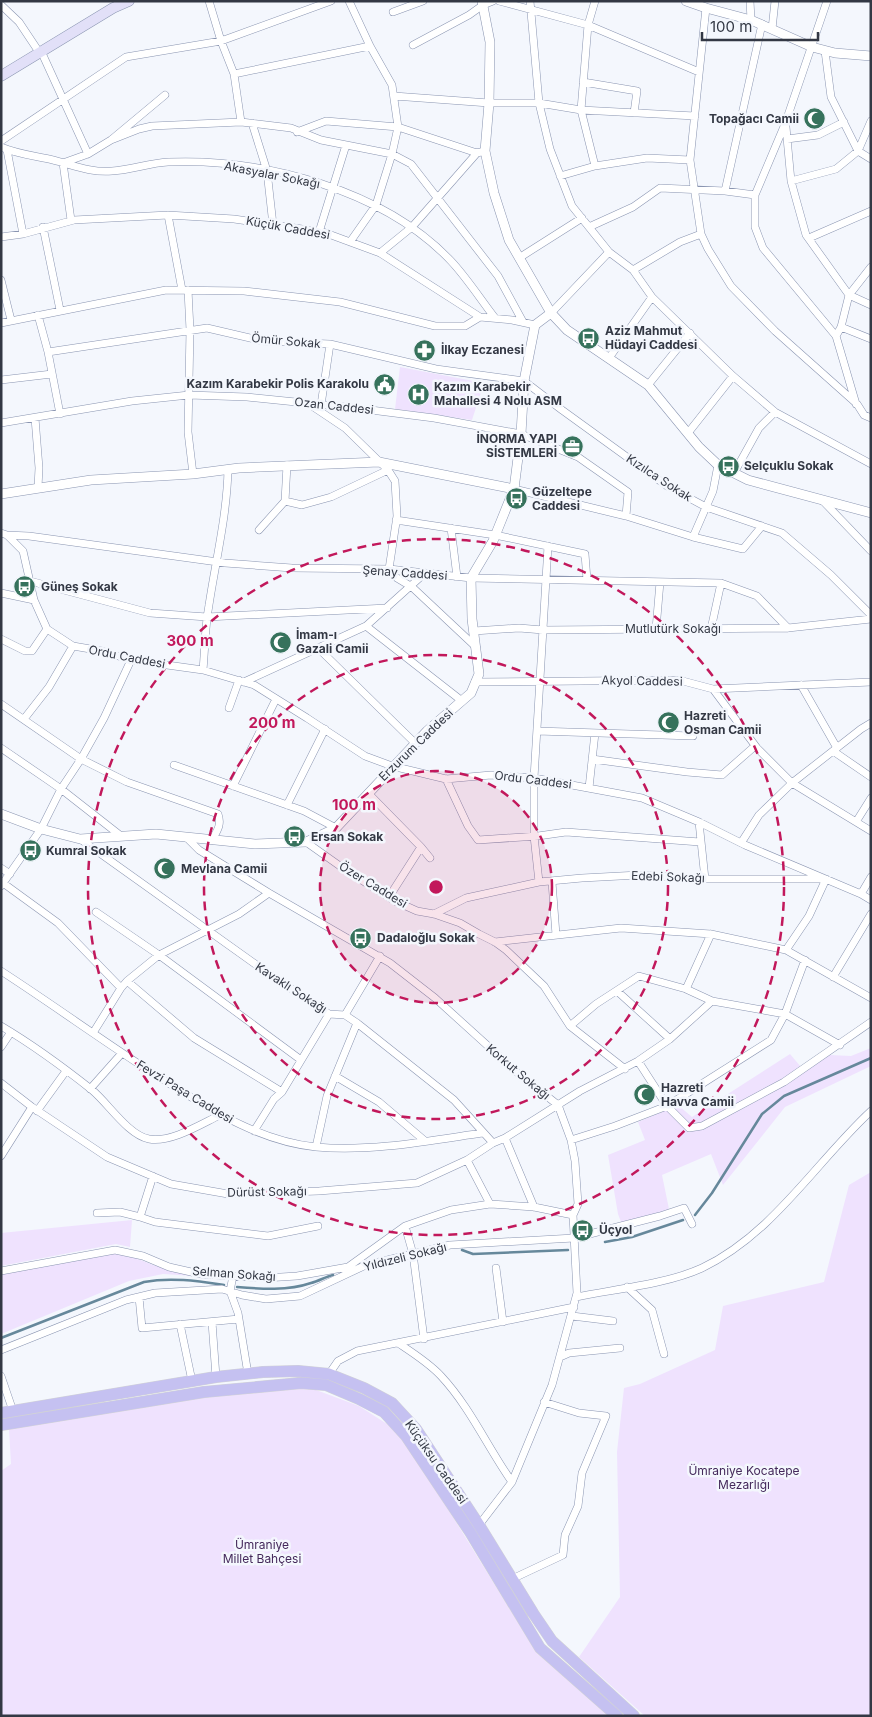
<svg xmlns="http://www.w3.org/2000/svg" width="872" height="1717" font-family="Inter,sans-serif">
<rect width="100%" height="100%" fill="#f4f7fd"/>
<path fill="#efe2fe" d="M400,367L484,383L472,420L395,409Z
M871,1048V1066L785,1107L723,1185L711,1154L662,1175L669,1209L623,1227L618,1214L608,1155L645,1140L638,1122L678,1105L692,1117L790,1054L801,1067L830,1055L851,1056Z
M871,1172V1716H645L579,1657L620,1597L617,1452L624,1388L640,1384L715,1350L723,1306L824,1282L849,1185Z
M132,1220L130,1247L116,1244L1,1266V1233Z
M115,1253L126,1254L153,1265L194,1274V1276L163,1274L129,1281L1,1334V1274Z
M308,1387L359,1406L401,1433L537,1653L609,1716H1V1471L11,1464L9,1429L199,1394Z"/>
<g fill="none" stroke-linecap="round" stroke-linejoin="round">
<path stroke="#66889b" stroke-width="2.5" d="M695,1215L712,1193L762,1114L784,1096L871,1058
M605,1242L632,1237L683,1220
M462,1250L473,1254L568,1250
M237,1287C261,1289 288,1291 311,1283C319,1281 325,1277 333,1275
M1,1338L144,1282C171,1277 197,1281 224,1285"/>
<defs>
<path id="minor" d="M209,1L221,41L234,74L241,122
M349,1L370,46L392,85L398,127L392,154L376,205L350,242
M499,1L588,25L699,72
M530,1L539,103L550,149L572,206L609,252L633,270L652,297L733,376L775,412L871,464
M750,1L751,20
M827,1L785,124L755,195V227L763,248L836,336
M1,5L19,22L39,52
M706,8L690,160L701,234L708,249L731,286L775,331L857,404L864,415L871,418
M393,12L423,1
M772,29L775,1
M413,45L469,15L483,5L493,1
M41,51L88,154
M825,51L831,97L858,151L871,159
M234,74L370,46
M583,82L637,91L634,113
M394,96L489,103H539L581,110L695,116
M252,123L267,171L273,225
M786,127L791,181L806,235L849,295L871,305
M297,132L326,121L398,127L477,153L485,151
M787,139L818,135L844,122
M111,140L139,129L152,126L241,122L291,128L321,140L392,154L411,164L498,276L523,322
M1,141L126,57L221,41L331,1
M1,147C17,154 36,156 53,160C73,165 91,173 112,171C131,170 149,163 168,162C264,158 384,190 451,261C467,278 481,300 495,318
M7,150L23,234
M595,166L647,158L690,160
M560,176L595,166L581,110L588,25L595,1
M791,181L836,169L858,151L871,121
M725,191L762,24
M168,215L182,290
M71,220L63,163L88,154L111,140L165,95
M43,227L60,310
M589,227L633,207L660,188L725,191L755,195
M319,232L346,145
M1,237L23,234L74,220L168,215L234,219L323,232L380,253L480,317L512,320L535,325
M809,238L871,211
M380,253L412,227L477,153
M519,258L582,218
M633,270L680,242L701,234
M1,280L11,320
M188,290L190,330L188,432L193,474
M551,313L609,252
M38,315L48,352L60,414
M1,323L166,290L244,291L340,302L435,326H465L480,317
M841,327L871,339
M48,352L207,328L263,341L330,344L436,369L524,381L562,410L667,486L706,507L782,533L831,575L871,615
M609,358L652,297
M1,380L52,374
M648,385L690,333
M309,404L345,428L388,470L395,481L397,516L389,569L397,578L412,587L476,647
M856,404L836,336L841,327L849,295L871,267
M321,405L330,344
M35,418L39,468L38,487
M1,423L132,401L189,395L247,397L355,408L434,418L521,434L578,457L628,492L626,516
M688,433L733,376
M287,465L285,501L302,505L331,497L388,470
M734,473L759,428L775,412
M514,489L626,516L693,537L713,491L718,465
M823,501L871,551
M396,520L495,535L585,554L587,580
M451,528L457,577
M259,530L285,501
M1,533L7,535L23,551L34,600L47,629L73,646L102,651L131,660L203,670L254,685L307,718L365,756L392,766L446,779L491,775L534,778L642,798L699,822L745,845L861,894L871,900
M7,535L29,536L225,563L292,568L389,569L471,578L721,583L757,596L788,628
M693,537L743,549L762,526
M30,581L150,613L207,617L387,608
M1,593L34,600
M366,626L462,701
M656,629L660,582
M711,629L721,583
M474,631L519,628L543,630L788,628L871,619
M1,639L25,651H32L47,629
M318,648L415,743
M203,670C205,648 205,626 209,605C216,559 227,515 228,469
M244,682L366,626L425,573
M475,682L679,680L713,689L757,748L792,783L871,831
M801,685L837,748
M713,689L871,682
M1,704L81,759L127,782L218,814C222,825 217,831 212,840
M229,708L239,680
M24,719L49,687L73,646
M537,731L693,736
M1,748L61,789L121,836
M833,751L871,777
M592,759L687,772L722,775L755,746
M174,765L304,811L336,828
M446,779L468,826L478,840L538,836L566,832L700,842
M233,786L276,699
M589,788L595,733
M368,793L421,847L389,897
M287,805L325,729
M699,822L705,879
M856,822L871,798
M186,837L199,850L269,893L390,963L435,998L520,1075L558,1105L571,1140L575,1161L578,1204L573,1215L577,1293L552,1385L512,1482L479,1525
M80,839L265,971L329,1014L345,1015L357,1023L454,1100L493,1143
M306,842L347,871L397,902L417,911L434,914L460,923L479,934L495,942L506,950L544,986L570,1026L625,1069
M741,843L759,815L792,783L861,729L871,723
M421,847L430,858
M1,868L10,874
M539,882L534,836V778L548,546
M552,882L556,935
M3,883L58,923L121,988
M1,886L41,829L61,789L81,759L104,718L131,660
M861,894L871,877
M96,912L159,955L301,1060
M434,914L466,898L539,882L582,878L639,875L705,879H826L809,916L786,950
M495,942L621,928L711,934L786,950L871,998
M1,971C55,1006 107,1044 162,1079C210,1109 258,1141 316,1147C371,1152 428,1141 482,1133
M833,977L871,914
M127,981L194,1038L282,1092
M686,989L711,934
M617,991L670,1039
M345,1015L380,956
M1,1026C33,1045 63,1067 92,1090C108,1103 128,1135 149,1139C171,1143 201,1124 220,1115
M570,1026L596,1004L639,976L686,989L712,1001L785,1014L840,1045
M93,1033L121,988L127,981L159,955L239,914L269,893
M1,1047L11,1032
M638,1061L667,1106L689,1128L702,1126L784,1082L871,1022
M335,1076L379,1102L425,1141
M1,1083L32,1107L107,1157L171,1184L228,1194L319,1191L417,1183L467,1160L493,1143L505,1138L580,1091L638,1061L670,1039L712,1001
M90,1089L122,1053
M37,1111L66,1071
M254,1131L274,1099L282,1092L329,1014
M505,1138L534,1207
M571,1140L615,1126L667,1106L771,1040L785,1014L805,960
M316,1147L327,1096L357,1023
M1,1156L32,1107
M467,1160L490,1204
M153,1176L140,1217L155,1222L268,1236L318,1226
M97,1213L120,1212L140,1217
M405,1226L413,1254L424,1339
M496,1268L503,1322
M1,1271L115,1250L143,1256L169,1267L200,1274L265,1278L297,1276L348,1267L405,1226L451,1210L490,1204L534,1207L573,1215
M233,1276L230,1291L238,1313L248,1374
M627,1287L652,1310L664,1354
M139,1297L142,1328L239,1319
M576,1297C615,1289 667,1284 702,1268C773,1234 815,1163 871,1111
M572,1316L613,1321
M212,1322L216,1377
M180,1324L192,1381
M398,1343C413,1353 429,1363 441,1376C470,1407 488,1448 512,1482
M1,1350L126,1300L155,1293L222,1289L242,1295L266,1299L300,1296L366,1265L413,1254L450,1245L574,1238L660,1216L684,1208L692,1224
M560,1357L569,1353L620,1348
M329,1374L338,1361L357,1351L574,1307
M1,1376L13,1411
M512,1579L563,1555L565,1535L578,1506L582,1473L606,1416L579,1413L544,1402"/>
<path id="tertiary" d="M482,1L490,42L489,103L485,151L494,193L509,240L551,313L567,330L648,385L699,447L718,465L748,480L871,513
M686,1L706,8L751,20L812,47L835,53L871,56
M1,494L91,480L193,474L239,468L379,462L514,489
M1,814L41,829L80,839L156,834L255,844L306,842L336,828L427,731L471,693L479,674L472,619L471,578L493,541L514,489L521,434L524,381L535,325L551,313"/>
<path id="secondary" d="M1,76L113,8L129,1"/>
<path id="primary" d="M1,1413L216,1377L263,1372L298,1371L329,1374L364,1388L392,1403L416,1429L479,1525L533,1613L552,1641L634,1716
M1,1425L204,1392L301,1383L326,1385L359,1399L384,1412L406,1436L470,1532L540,1648L617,1716"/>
</defs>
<use href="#minor" stroke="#8a95b1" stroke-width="8"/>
<use href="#tertiary" stroke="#8a95b1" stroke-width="10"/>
<use href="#secondary" stroke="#8a95b1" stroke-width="11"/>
<use href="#primary" stroke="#d2d3d6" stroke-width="12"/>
<use href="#minor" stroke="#fff" stroke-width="7"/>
<use href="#tertiary" stroke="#fff" stroke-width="9"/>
<use href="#secondary" stroke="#e2e0f8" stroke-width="10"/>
<use href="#primary" stroke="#c5c1f1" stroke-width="11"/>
</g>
<circle cx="436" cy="887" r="116" fill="#c2185b" fill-opacity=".12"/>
<g fill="none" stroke="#c2185b" stroke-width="2.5" stroke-dasharray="9 6">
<circle cx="436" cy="887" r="116"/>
<circle cx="436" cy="887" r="232"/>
<circle cx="436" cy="887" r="348"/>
</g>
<defs>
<symbol id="mosque-disc" viewBox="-11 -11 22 22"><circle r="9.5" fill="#36725c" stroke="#f4f7fd"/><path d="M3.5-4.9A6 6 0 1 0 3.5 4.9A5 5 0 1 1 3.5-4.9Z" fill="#fff"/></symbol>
<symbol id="bus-disc" viewBox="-11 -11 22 22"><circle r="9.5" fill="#36725c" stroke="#f4f7fd"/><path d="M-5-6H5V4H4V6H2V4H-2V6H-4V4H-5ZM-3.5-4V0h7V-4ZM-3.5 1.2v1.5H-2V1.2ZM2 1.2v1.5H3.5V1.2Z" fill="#fff"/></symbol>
<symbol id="pharmacy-disc" viewBox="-11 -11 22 22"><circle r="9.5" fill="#36725c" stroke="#f4f7fd"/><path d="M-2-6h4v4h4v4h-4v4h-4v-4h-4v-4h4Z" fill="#fff"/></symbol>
<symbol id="civic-disc" viewBox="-11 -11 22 22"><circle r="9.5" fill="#36725c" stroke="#f4f7fd"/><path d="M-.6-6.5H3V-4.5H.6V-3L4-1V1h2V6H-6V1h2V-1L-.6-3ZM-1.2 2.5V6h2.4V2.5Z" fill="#fff"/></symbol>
<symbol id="hospital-disc" viewBox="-11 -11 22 22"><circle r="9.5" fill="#36725c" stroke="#f4f7fd"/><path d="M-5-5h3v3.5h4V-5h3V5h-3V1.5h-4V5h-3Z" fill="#fff"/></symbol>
<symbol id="office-disc" viewBox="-11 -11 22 22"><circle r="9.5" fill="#36725c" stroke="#f4f7fd"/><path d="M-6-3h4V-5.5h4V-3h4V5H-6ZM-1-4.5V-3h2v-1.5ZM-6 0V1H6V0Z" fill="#fff"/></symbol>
</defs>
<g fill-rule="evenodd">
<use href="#mosque-disc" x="802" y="106" width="25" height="25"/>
<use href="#bus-disc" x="576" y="326" width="25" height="25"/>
<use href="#pharmacy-disc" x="412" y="338" width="25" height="25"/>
<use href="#civic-disc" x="372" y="372" width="25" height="25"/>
<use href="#hospital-disc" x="406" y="382" width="25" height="25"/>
<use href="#office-disc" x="560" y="434" width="25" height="25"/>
<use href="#bus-disc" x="716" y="454" width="25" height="25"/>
<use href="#bus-disc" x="504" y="486" width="25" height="25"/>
<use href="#bus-disc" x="12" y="574" width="25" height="25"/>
<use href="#mosque-disc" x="268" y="630" width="25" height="25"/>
<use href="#mosque-disc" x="656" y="710" width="25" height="25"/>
<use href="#bus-disc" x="282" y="824" width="25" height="25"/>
<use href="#bus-disc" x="18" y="838" width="25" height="25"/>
<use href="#mosque-disc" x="152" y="856" width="25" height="25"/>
<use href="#bus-disc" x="348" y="926" width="25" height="25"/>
<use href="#mosque-disc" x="632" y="1082" width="25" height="25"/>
<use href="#bus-disc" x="570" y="1218" width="25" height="25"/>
</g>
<g text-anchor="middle" stroke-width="5" stroke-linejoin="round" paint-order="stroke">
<g font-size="12" font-weight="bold" fill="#333844" stroke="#f4f7fd" text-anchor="start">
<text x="799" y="123" text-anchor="end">Topağacı Camii</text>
<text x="605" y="335">Aziz Mahmut<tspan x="605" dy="14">Hüdayi Caddesi</tspan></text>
<text x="441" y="354">İlkay Eczanesi</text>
<text x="369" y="388" text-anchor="end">Kazım Karabekir Polis Karakolu</text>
<text x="434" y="391">Kazım Karabekir<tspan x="434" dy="14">Mahallesi 4 Nolu ASM</tspan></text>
<text x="557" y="443" text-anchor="end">İNORMA YAPI<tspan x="557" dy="14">SİSTEMLERİ</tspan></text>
<text x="744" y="470">Selçuklu Sokak</text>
<text x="532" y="496">Güzeltepe<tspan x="532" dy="14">Caddesi</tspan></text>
<text x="41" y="591">Güneş Sokak</text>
<text x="296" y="639">İmam-ı<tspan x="296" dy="14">Gazali Camii</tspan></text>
<text x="684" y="720">Hazreti<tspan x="684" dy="14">Osman Camii</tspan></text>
<text x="311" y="841">Ersan Sokak</text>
<text x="46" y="855">Kumral Sokak</text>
<text x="181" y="873">Mevlana Camii</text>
<text x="377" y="942">Dadaloğlu Sokak</text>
<text x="661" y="1092">Hazreti<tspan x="661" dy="14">Havva Camii</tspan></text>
<text x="599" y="1234">Üçyol</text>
</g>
<g font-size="12" fill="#333844" stroke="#f4f7fd">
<text transform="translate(272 175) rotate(11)" y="4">Akasyalar Sokağı</text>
<text transform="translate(288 228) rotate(10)" y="4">Küçük Caddesi</text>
<text transform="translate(286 341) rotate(5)" y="4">Ömür Sokak</text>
<text transform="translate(334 406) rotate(6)" y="4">Ozan Caddesi</text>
<text transform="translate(659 478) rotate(33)" y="4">Kızılca Sokak</text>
<text transform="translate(405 573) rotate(4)" y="4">Şenay Caddesi</text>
<text x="673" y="633">Mutlutürk Sokağı</text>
<text transform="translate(127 657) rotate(11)" y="4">Ordu Caddesi</text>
<text transform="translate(642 681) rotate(1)" y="4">Akyol Caddesi</text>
<text transform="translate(416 745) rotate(-44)" y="4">Erzurum Caddesi</text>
<text transform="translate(533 780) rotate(7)" y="4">Ordu Caddesi</text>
<text transform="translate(668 877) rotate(2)" y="4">Edebi Sokağı</text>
<text transform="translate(373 885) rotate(31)" y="4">Özer Caddesi</text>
<text transform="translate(291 988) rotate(33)" y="4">Kavaklı Sokağı</text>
<text transform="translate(518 1072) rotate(40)" y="4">Korkut Sokağı</text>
<text transform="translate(185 1092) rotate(31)" y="4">Fevzi Paşa Caddesi</text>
<text transform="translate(267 1192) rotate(-1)" y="4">Dürüst Sokağı</text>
<text transform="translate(405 1257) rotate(-14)" y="4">Yıldızeli Sokağı</text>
<text transform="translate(234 1274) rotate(4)" y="4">Selman Sokağı</text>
<text transform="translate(436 1462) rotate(55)" y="4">Küçüksu Caddesi</text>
</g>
<g font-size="12" fill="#44295b" stroke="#f4f7fd">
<text x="744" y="1475">Ümraniye Kocatepe<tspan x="744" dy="14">Mezarlığı</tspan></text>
<text x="262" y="1549">Ümraniye<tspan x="262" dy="14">Millet Bahçesi</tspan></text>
</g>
</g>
<circle cx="436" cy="887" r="8" fill="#c2185b" stroke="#f4f7fd" stroke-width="2.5"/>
<g font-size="15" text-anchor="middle" font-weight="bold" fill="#c2185b" stroke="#f4f7fd" stroke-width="5" stroke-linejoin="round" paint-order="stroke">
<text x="190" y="646">300 m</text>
<text x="272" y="728">200 m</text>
<text x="354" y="810">100 m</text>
</g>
<rect width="872" height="1717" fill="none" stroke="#333844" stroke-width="5"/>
<path d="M702 32v8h116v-8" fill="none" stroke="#333844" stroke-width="2.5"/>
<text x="710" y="32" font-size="15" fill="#333844" stroke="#f4f7fd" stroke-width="4" paint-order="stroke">100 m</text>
</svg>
